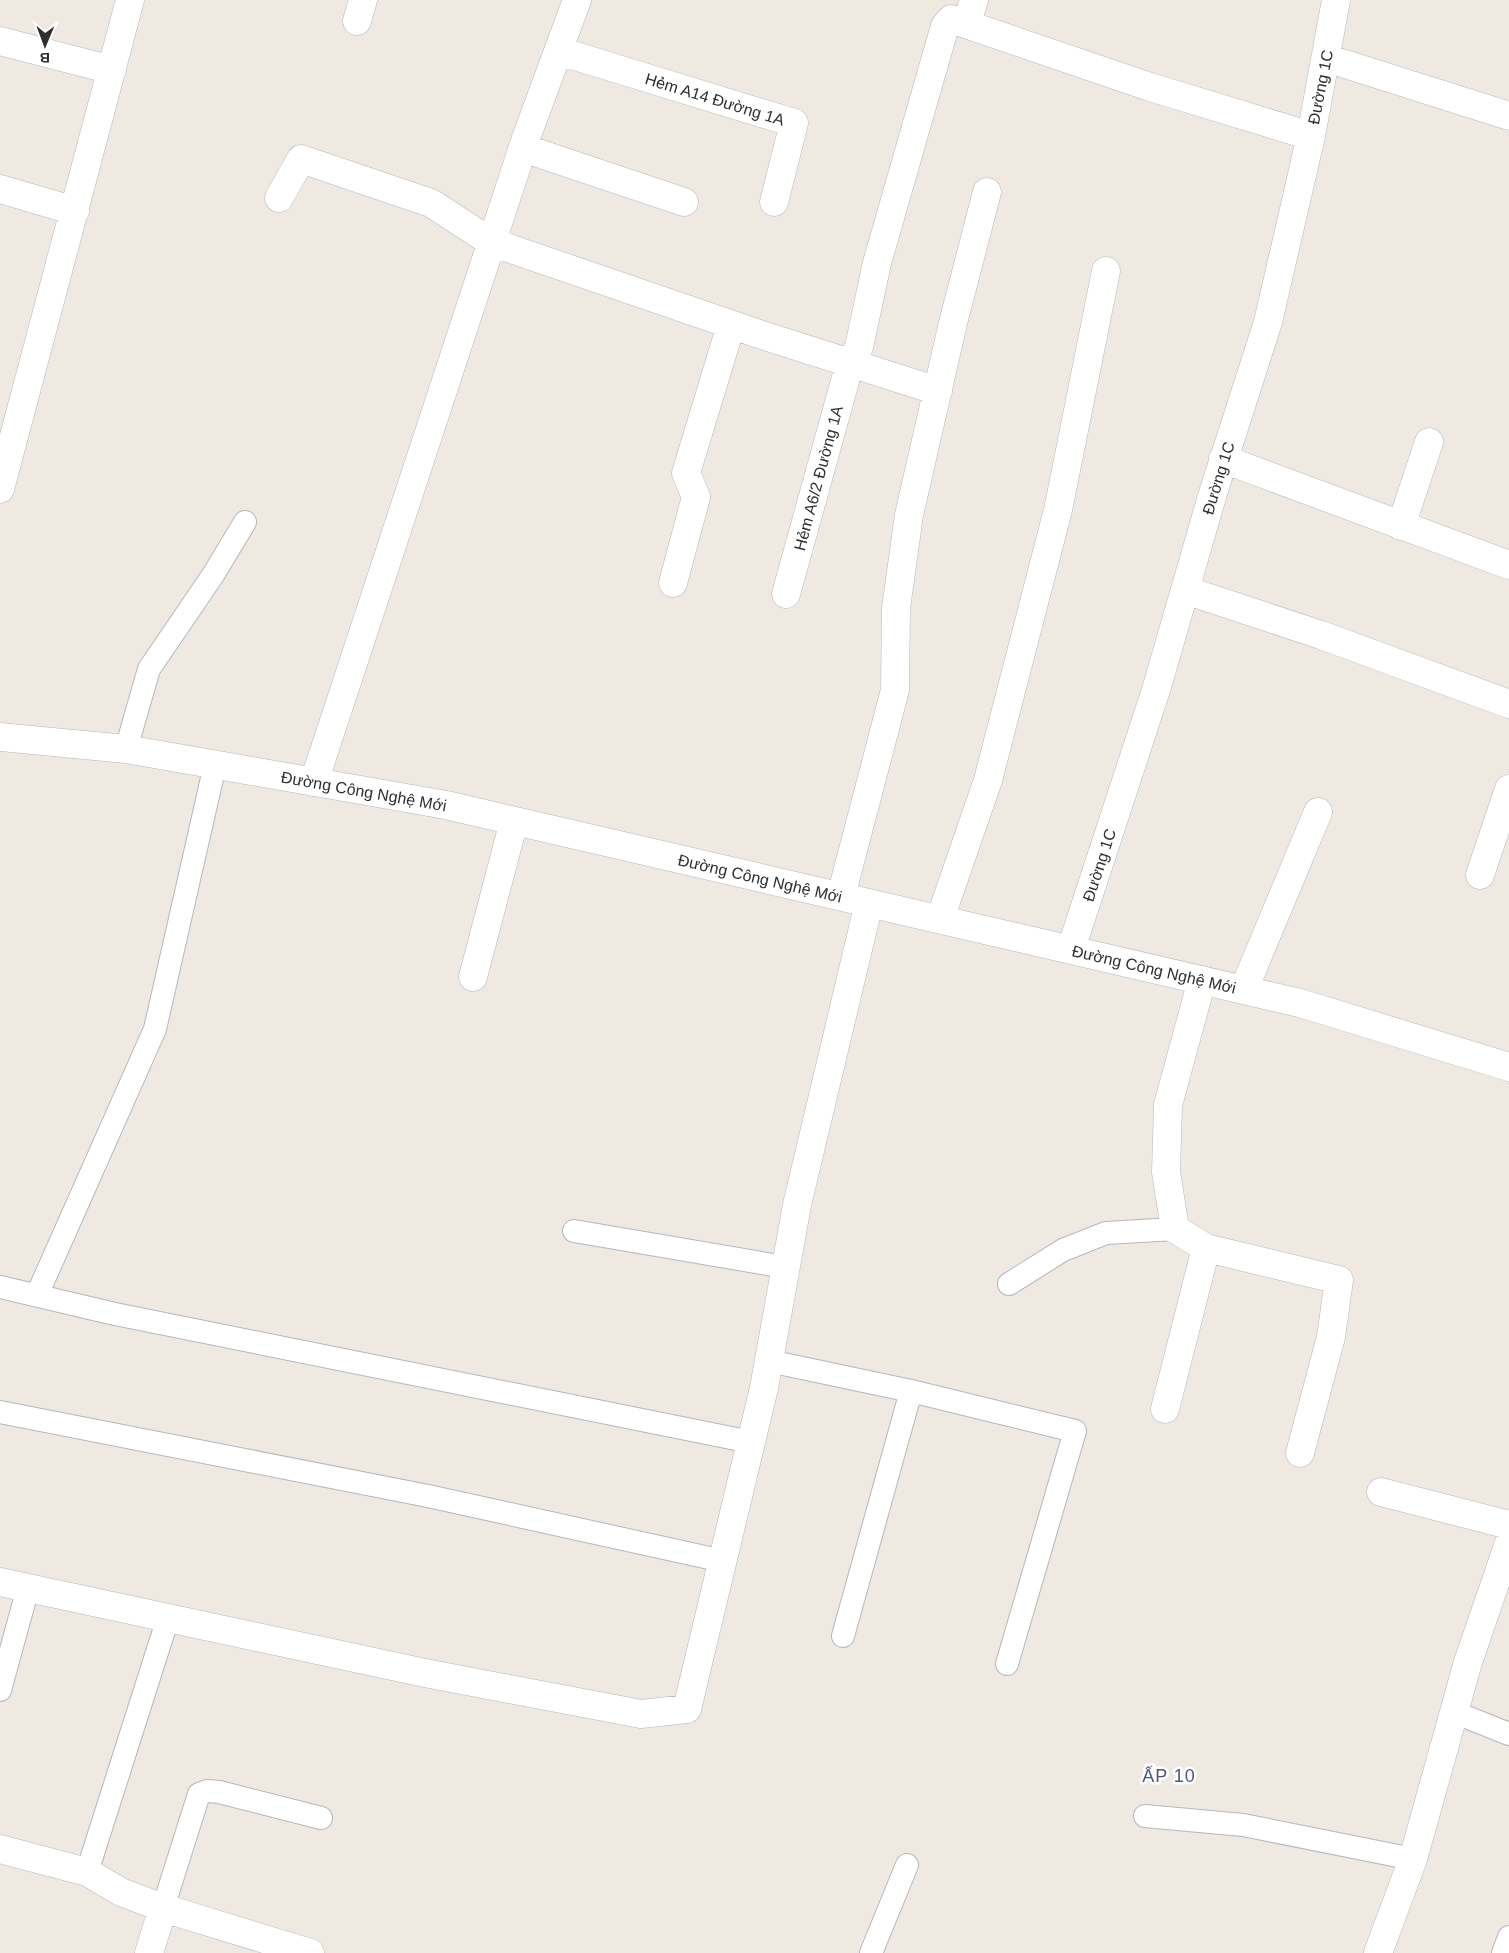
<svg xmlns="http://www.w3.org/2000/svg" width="1509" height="1953" font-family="Arial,sans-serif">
<rect width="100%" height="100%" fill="#efe9e1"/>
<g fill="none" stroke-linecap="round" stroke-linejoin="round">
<defs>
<path id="service" d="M126,749L149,669L213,575L245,522
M574,1231L785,1267
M1009,1284L1063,1250L1106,1233L1175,1229
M0,1287L115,1314L751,1442
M37,1295L155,1029L215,765
M769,1361L911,1391L1075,1431L1007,1664
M0,1412L428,1496L723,1561
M843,1636L911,1391
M0,1690L28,1588
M1454,1712L1509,1734
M1145,1816L1243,1825L1413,1859
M87,1872L168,1618
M163,1908L199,1794L207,1791L219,1792L321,1818
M871,1953L907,1865
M1503,1953L1509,1937"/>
<path id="minor" d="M357,21L363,0
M967,23L974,0
M0,41L112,70
M559,51L794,123L774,202
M1326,58L1509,116
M523,148L684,202
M0,189L75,211
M279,198L301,159L431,203L491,242L759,334L938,391
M1223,459L1509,565
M0,489L130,0
M1401,526L1429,442
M673,583L696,497L686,473L731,325
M1185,590L1321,635L1509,704
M786,594L850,363L859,347L877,263L945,26L951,19L1150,87L1311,136
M314,782L526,138L577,0
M1480,875L1509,789
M841,896L895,690L896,608L909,515L953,323L987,192
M940,919L988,780L1058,510L1106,271
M1071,949L1156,690L1213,493L1268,322L1311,136L1336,0
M473,977L514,821
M1202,980L1168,1105L1166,1172L1175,1229L1206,1248L1339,1280L1331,1337L1300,1453
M1244,989L1318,812
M1165,1409L1206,1248
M1381,1492L1509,1525
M0,1582L425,1673L641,1714L687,1709L764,1388L797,1205L869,903
M0,1849L87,1872L121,1892L163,1908L310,1953
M149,1953L163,1908
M1378,1953L1413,1859L1468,1662L1509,1543"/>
<path id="tertiary" d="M0,737L126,749L446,805L1300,1003L1509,1067"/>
</defs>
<use href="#service" stroke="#b4b7c1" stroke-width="24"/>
<use href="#minor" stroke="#b4b7c1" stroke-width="29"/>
<use href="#tertiary" stroke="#b4b7c1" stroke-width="29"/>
<use href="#service" stroke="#fff" stroke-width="22"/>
<use href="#minor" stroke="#fff" stroke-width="28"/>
<use href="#tertiary" stroke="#fff" stroke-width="28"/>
</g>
<g text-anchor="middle" stroke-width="5" stroke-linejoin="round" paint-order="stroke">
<g font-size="16" fill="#2e2e2e" stroke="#fff">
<text transform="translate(1320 87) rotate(-79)" y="6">Đường 1C</text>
<text transform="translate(715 99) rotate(17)" y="6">Hẻm A14 Đường 1A</text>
<text transform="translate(818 478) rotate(-75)" y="6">Hẻm A6/2 Đường 1A</text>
<text transform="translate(1218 478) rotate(-73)" y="6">Đường 1C</text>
<text transform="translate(364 791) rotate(10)" y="6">Đường Công Nghệ Mới</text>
<text transform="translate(1099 865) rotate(-72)" y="6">Đường 1C</text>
<text transform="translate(760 878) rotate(13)" y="6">Đường Công Nghệ Mới</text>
<text transform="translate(1154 969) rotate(13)" y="6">Đường Công Nghệ Mới</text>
</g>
<g font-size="18" letter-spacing="1" fill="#4d5680" stroke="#fff">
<text x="1169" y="1782">ẤP 10</text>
</g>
</g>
<g transform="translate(45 45) rotate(181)" stroke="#ffffff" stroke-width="4" paint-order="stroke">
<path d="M0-4L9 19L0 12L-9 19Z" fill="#2e2e2e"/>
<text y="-8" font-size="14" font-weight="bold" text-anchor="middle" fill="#2e2e2e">B</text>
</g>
</svg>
